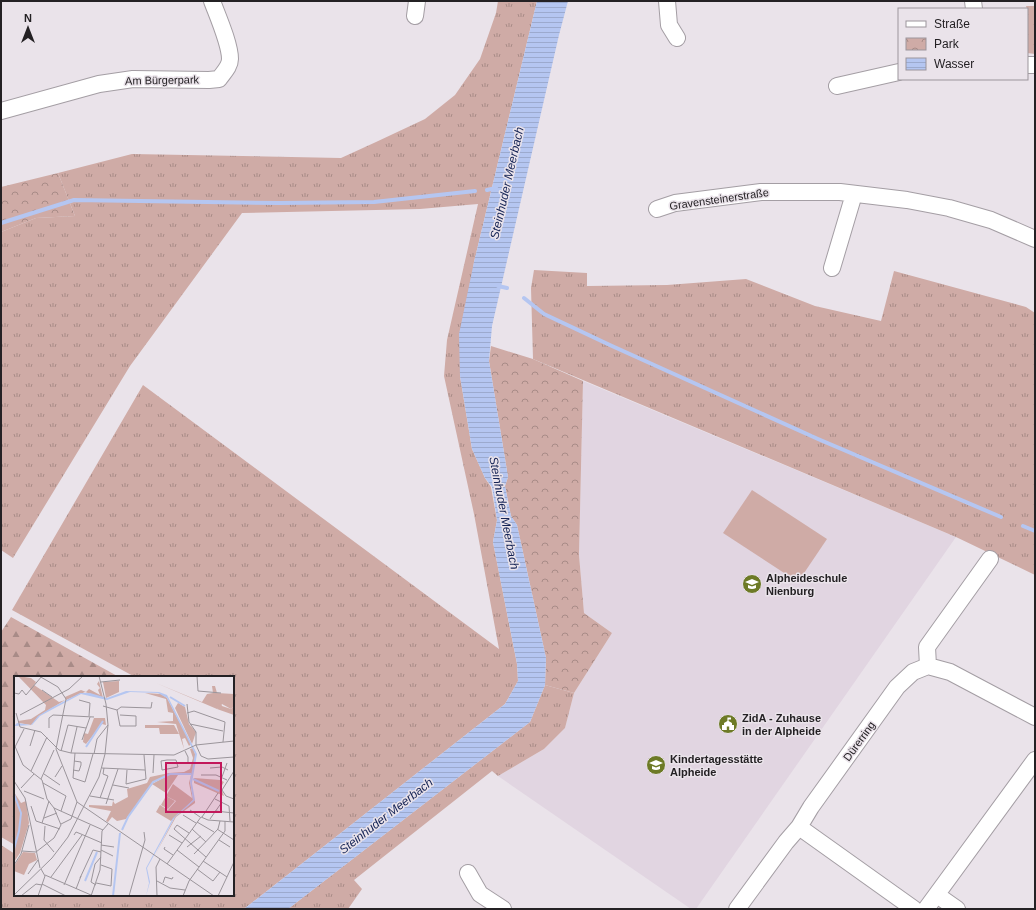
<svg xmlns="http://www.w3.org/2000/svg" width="1036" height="910" font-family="Helvetica,sans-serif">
<defs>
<pattern id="grass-tufts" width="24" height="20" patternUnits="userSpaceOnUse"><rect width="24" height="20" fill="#cfaba6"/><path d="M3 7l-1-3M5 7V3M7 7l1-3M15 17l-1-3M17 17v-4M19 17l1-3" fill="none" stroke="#a88b87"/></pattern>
<pattern id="forest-firs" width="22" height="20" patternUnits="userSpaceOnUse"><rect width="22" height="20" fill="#cfaba6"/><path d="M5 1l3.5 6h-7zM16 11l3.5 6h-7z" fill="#a88b87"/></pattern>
<pattern id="park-crowns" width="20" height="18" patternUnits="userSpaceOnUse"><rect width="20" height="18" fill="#cfaba6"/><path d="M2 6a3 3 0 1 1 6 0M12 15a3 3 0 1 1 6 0" fill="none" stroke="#a88b87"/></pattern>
<pattern id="water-rules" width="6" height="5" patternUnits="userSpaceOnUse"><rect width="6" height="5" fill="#b5c6f1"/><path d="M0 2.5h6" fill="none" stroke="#9caace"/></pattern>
</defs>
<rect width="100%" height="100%" fill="#eae3ea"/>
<path fill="#e1d5e1" d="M583,381L956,537L696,909H691L498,776L544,749L565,728L574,693L612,633L584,613L579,555Z"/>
<path fill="url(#grass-tufts)" d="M498,1H537L474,262L460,376L472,449L485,478L491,487L497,520L493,542L517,664L518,681L505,704L244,909H1V845L15,854V895H233V677H135L12,610L143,385L499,649L474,514L444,376L447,340L478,204L420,209L242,213L130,366L13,558L1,550V232L36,218L75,216L58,173L132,154L341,158L376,142L425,119L455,95L480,59L496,13Z
M1026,6H1035V54L1027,53V9Z
M534,270L587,273V286L667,285L746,279L815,306L881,321L894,271L1026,307L1035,313V575L956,537L533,359L531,288Z
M545,685L574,693L565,728L544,749L498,776L492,771L354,880L362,889L348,909H288L530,722Z"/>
<path fill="url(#forest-firs)" d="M11,617L119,677H15V845L1,837V632Z"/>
<path fill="url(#park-crowns)" d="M58,173L75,216L36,218L1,232V187Z
M491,346L533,359L583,381L579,555L584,613L612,633L574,693L545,685L546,658L517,525L511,516L505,486L508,477L489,361Z"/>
<path fill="#cfaba6" d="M752,490L827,539L798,582L723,533Z"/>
<path fill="url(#water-rules)" d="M537,1H568L559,35L492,326L489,361L508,477L505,486L511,516L517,525L546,658L545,685L530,722L288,909H244L505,704L518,681L517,664L493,542L497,520L492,487L485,478L472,449L460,376L459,334L474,262Z"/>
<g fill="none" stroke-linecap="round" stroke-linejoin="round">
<path stroke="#b5c6f1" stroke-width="4" d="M487,190L496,188
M1,223L74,200L279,203L374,202L475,191
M498,286L507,288
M524,298L544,314L612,346L818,439L1001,517
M1023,526L1035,531"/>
<defs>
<path id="street" d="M667,1L669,25L677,38
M973,1L974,9
M415,16L417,1
M1027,65H1035
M837,86L899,72
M1,111L99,84L133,79L209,80L219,79C223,73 230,67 230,59C230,44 218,17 212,1
M657,209L675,203L761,192H840L907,200L949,208L991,220L1035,239
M832,268L854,194
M928,666L950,672L1035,717
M799,827L914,909
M468,873L480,894L503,909
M937,895L957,909
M737,909L786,842L799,827L811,807L897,687L913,672L928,666L927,647L990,559
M926,909L1035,760"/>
</defs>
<use href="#street" stroke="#a49ea4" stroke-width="18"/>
<use href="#street" stroke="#fff" stroke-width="16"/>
</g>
<defs>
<symbol id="school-disc" viewBox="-11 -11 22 22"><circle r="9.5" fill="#6d7a26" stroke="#eae3ea"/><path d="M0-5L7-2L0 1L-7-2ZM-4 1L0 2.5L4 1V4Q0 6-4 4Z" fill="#fff"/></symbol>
<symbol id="civic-disc" viewBox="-11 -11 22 22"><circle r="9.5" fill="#6d7a26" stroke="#eae3ea"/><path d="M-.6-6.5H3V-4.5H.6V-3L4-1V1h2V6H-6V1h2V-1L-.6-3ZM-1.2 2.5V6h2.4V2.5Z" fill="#fff"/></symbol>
</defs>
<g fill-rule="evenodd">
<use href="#school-disc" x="741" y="573" width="22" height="22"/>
<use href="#civic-disc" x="717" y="713" width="22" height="22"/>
<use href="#school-disc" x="645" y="754" width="22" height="22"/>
</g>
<g text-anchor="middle" stroke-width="3" stroke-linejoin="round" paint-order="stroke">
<g font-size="11" fill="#242124" stroke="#eae3ea">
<text transform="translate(162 80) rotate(-1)" y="4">Am Bürgerpark</text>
<text transform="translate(719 199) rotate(-8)" y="4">Gravensteinerstraße</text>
<text transform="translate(859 741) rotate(-54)" y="4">Dürerring</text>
</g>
<g font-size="11" font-weight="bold" fill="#242124" stroke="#eae3ea" text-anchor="start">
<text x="766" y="582">Alpheideschule<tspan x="766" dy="13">Nienburg</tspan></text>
<text x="742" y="722">ZidA - Zuhause<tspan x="742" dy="13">in der Alpheide</tspan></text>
<text x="670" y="763">Kindertagesstätte<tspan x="670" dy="13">Alpheide</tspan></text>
</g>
<g font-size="12" font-style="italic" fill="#152456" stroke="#eae3ea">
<text transform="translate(507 183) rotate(-77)" y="4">Steinhuder Meerbach</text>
<text transform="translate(504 513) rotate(79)" y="4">Steinhuder Meerbach</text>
<text transform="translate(386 816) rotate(-38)" y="4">Steinhuder Meerbach</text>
</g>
</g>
<g transform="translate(14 676)">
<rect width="220" height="220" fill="#eae3ea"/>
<path d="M105,5V16L92,22L89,6ZM142,7L188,26L193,18L199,17L198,10H201L203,17L220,18V30L217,33L208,28L203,33ZM164,27L171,31L175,48L182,56L178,68L161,32ZM80,42H91L92,49L88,48L72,68L69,66L70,57L74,58ZM179,72L182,81L176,105L179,124L157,145L142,136L146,129L154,134L162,125L152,120L159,108L178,122L175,107L177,99H164L152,117L138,108L155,99V97L170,96L176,93L179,82L176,73ZM180,102L206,104L210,106L207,111L210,120L180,107ZM0,116L7,127L12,125L15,147L6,177L0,186ZM181,124V127L162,141L141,179L161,141Z" fill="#cfaba6"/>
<path d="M85,5L89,22L71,16L52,24L51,21L67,14L72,16L75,13L86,19L84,14L86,12L83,8ZM131,17L147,18L153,22L177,68L175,70L171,62L168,63L170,73L162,48L143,46L159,45V37L154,36L152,23ZM207,27L208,30L217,33L220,30V39L203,33ZM131,49H160L165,58H146L145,52H131ZM152,120L161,125L154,133L147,129Z" fill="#cfaba6"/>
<path d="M9,176L21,177L23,184L15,188L10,199L0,195V190Z" fill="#cfaba6"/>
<path d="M4,0L17,2L22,6L20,9L45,26L51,24L25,40L17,49L5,47L4,45L17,43L31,34L32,29ZM155,97L156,99L140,106L112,143L103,145L98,141L94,146L92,145L97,135L75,131V129L98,130L99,125L101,128L114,121L113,113L133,107L136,101Z" fill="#cfaba6"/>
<path d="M112,15L145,16L153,19L183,78L178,107L181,124L161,141L133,192L136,206L132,220L135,207L132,192L159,142L179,124L176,105L181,78L153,22L144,17L116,16L93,24L67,18L26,40L18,49L0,50L3,47L17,49L24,40L37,32L66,17H76L93,22Z" fill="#b5c6f1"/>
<path fill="none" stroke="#b5c6f1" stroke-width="2" d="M156,21L171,30M72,71L89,45M179,103L205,115M0,118L7,137L5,155L0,173M108,154L114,141L139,106L156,98H177M71,205L83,176M99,220L106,157"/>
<path fill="none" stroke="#9b959b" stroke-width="1" d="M25,0L44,11L52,23L42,73L63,126L200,220M183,0L184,15L207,17M87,6L106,4M28,14L38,21M0,17L5,18L8,14L12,19L28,0M65,24L76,27L75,40M173,28L175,46L182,56V69L187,80L194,83L220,81M89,30L103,34M103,34L106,50H122V40L106,39M103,34L107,31L137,32L138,26M2,37L6,51L27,56L45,74L57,77L160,79L182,69L220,65M173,37L180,35L211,46L209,66M6,39L55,13L69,0M176,48L209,55M35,52V42L39,39L80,41M68,64L76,41M0,68L9,89L28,104L33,123L40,132L89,154M16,70L21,54M0,73L10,53M47,75L54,49L72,52M171,75L174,81V88M57,77L63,51M61,77L59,102L71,106L79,78M80,78L83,63L94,49M153,84H162L164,91L148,94L147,85ZM88,92L131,94M196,92L208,91L214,94M59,94L65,95L67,89V86L60,85M17,95L33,61M220,95L208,114L212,120L220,123M139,97L140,79M30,98L46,109M187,99H202L213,104M41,101L48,90M208,101L213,87M27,103L40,74M0,105L11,122L26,192M29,107L52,120L47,135M112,108L132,103L130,79M112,108L113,94M99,109L115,112M7,112L20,98M10,115L30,123M76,120L100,124M86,122L94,100L89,98L90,92M201,123L215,130L216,145M92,128L104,93M17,130L22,145L46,153M176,134L186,141M201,135L220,137M169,139L182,147M188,141L204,117M30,142L43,137M196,143L208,126M183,146L200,156M28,147L35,125M47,148L57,143L63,126M31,150L30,164L40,176M178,153L192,166M203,153L220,164M175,157L163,149L160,153L192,181M60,159L62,156L67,158L88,167M155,159L168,167M205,164L216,171M87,169L100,171M151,171L150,173L159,179M173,171L187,160M87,174L99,180M163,174L185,191M8,175L22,176L40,162L47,149L40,132M180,178L204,153L206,145M189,185L213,201M153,188L187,141L194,144L220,146M0,189L7,178L15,149M183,193L199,205L206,196M14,198L24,184M31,199L77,219M37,201L68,159M66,202L79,174L87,176M143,205L156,212L171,214M82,207L97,210L98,193L87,189M149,207L151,201L158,203L159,201M28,208L52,220M50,209L76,149M82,209L77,206L81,188L87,181M62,213L67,200M0,219L38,182L54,161L85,101L91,78L94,49L92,28L85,0M7,220L22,208L28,209M24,220L31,200L27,193M77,220L86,194L88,155L94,148M115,220L131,164L130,156M143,220L142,191L146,183M169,220L175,205L211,155V145M204,220L220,186"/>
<path fill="#c2185b" fill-opacity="0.15" stroke="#c2185b" stroke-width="2" d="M152,87H207V136H152Z"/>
<rect width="220" height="220" fill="none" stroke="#242124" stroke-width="2"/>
</g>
<rect width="1036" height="910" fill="none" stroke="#242124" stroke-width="4"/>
<rect x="898" y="8" width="130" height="72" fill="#eae3ea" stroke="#9b959b"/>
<rect x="906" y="21" width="20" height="6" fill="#ffffff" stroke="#9b959b"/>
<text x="934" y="28" font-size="12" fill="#242124">Straße</text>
<rect x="906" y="38" width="20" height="12" fill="url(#park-crowns)" stroke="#9b959b"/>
<text x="934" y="48" font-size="12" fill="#242124">Park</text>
<rect x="906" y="58" width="20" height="12" fill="url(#water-rules)" stroke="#9b959b"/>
<text x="934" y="68" font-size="12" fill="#242124">Wasser</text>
<g transform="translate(28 28)" stroke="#eae3ea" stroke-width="3" paint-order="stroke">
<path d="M0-3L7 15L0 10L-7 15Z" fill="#242124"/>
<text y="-6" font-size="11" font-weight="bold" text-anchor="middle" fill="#242124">N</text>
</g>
</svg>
